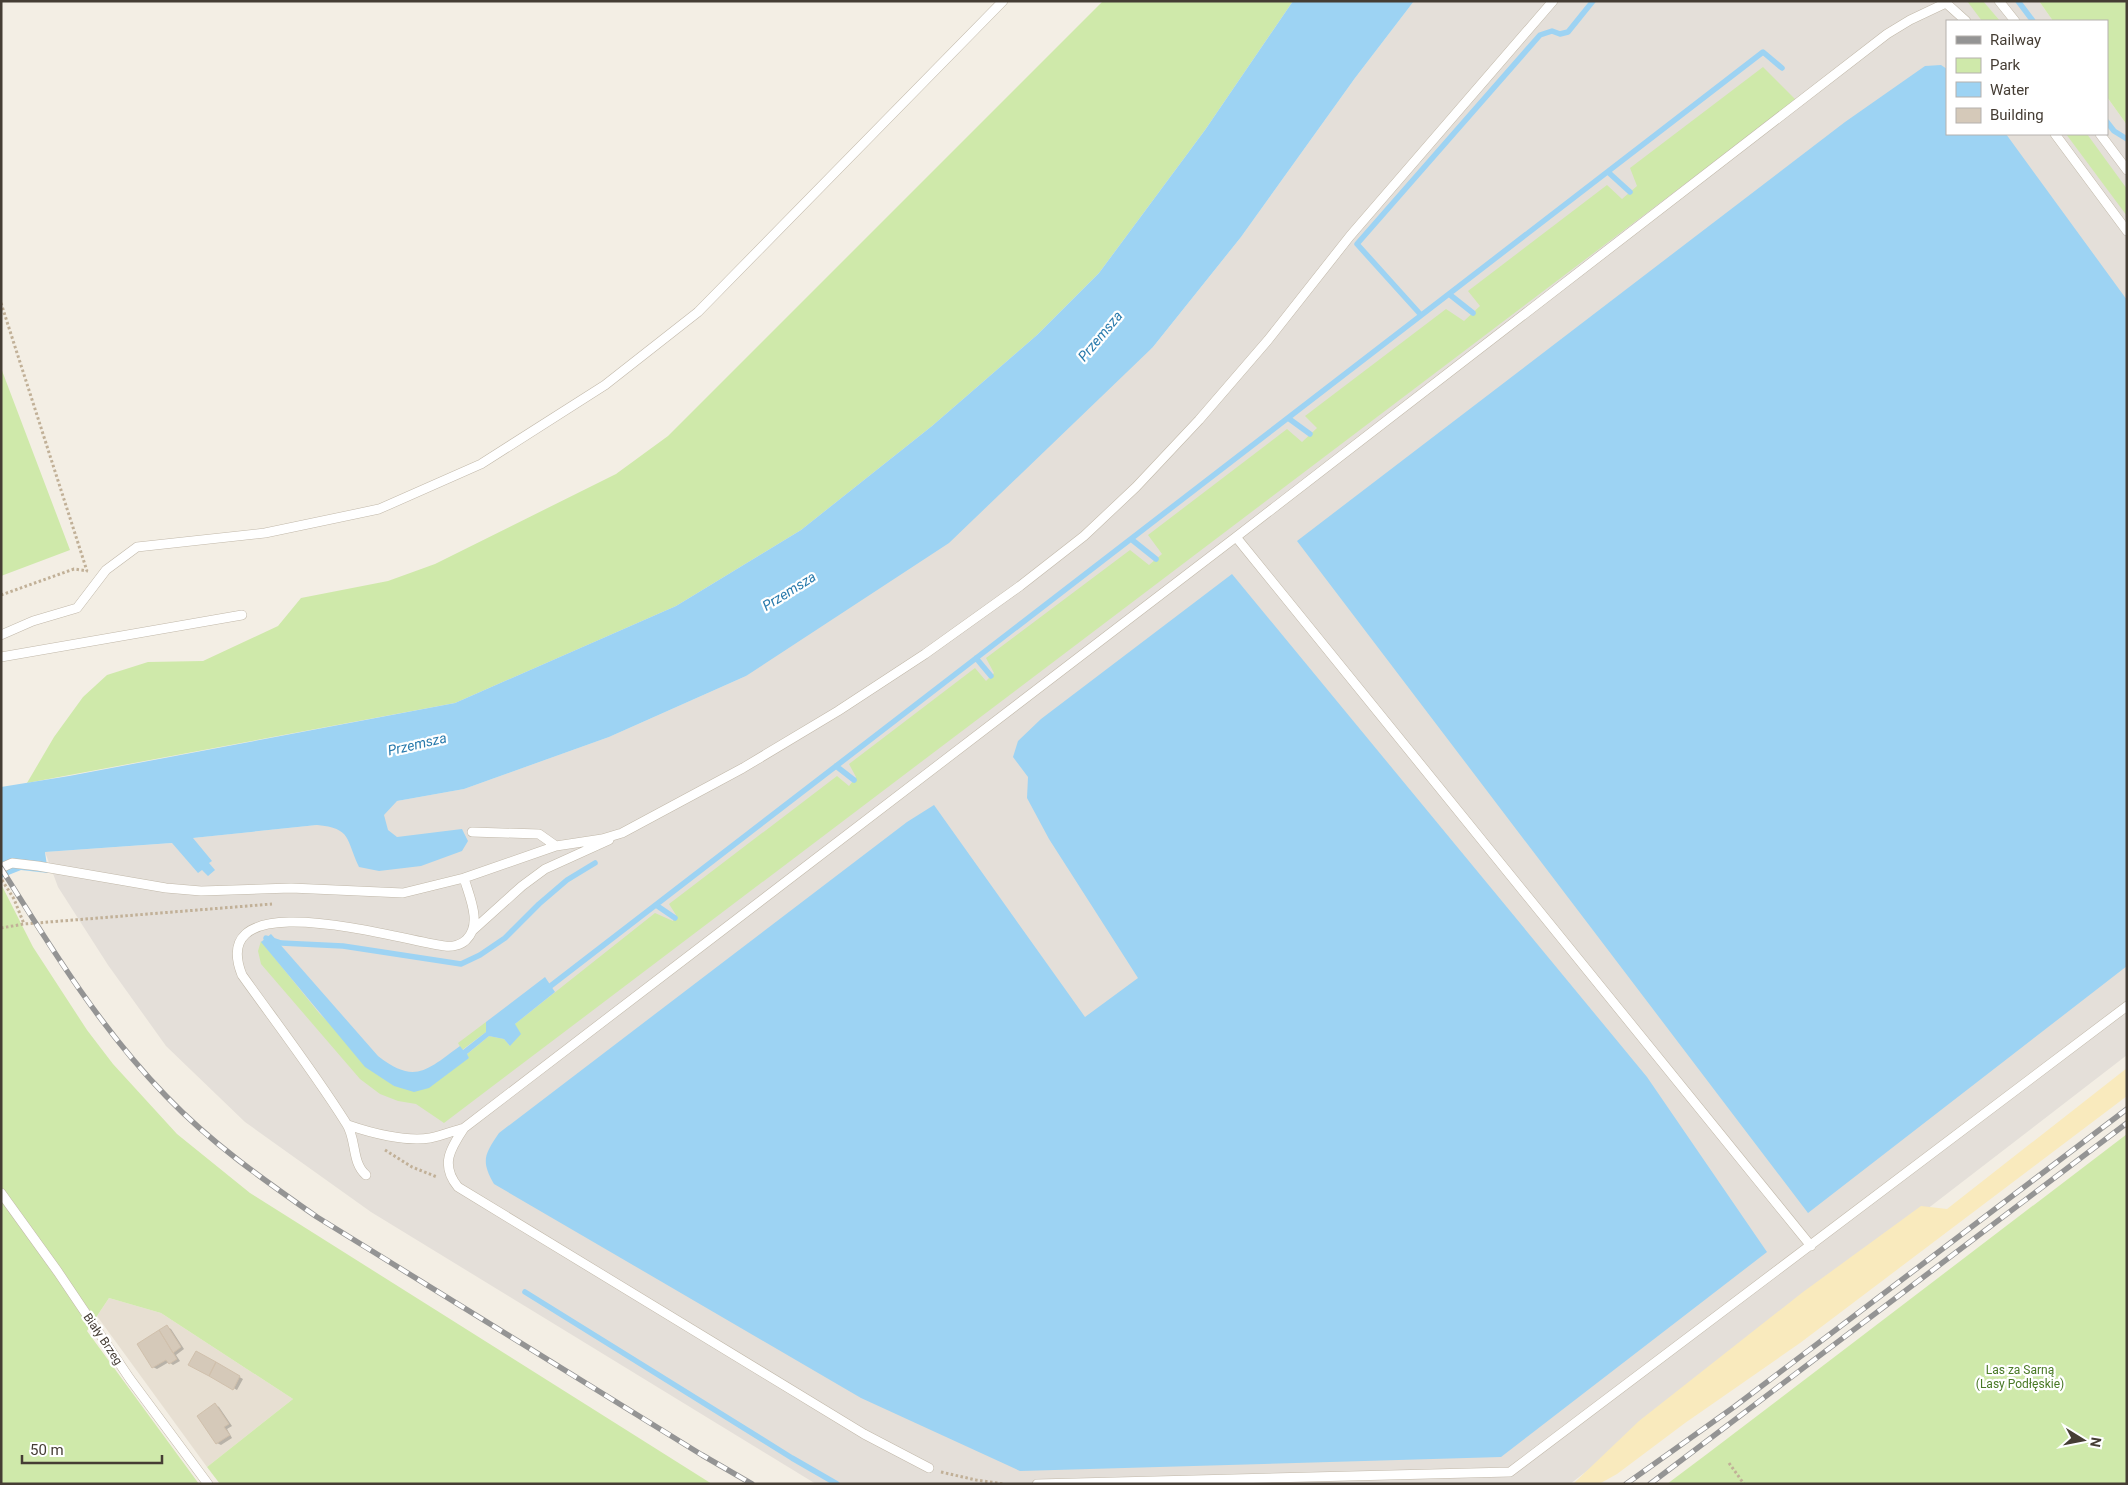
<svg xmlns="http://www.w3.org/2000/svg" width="2128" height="1485" font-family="Roboto,sans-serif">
<rect width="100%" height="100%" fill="#f3eee4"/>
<path fill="#e7dfd2" d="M109,1298L161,1313L293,1399L207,1467L97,1316Z"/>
<path fill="#e4dfd9" d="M1414,1H2039L2053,21H1947V134H2107V97L2127,125V1055L1570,1484H816L371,1212L245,1122L166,1046L108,965L58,887L45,852L173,843L193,838L317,825L397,801L464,789L609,737L746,676L1153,347L1241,237L1355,78Z"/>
<path fill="#cfe9aa" d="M1103,1H1293L1205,130L1099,273L1037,335L932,426L801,530L676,606L455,703L27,783L54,737L83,697L107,675L148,662L203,661L278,626L301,598L388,581L435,564L616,474L668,436Z
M1967,1H1983L2000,21H1982Z
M2039,1H2127V125L2107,97V21H2053Z
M1763,67L1796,100L444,1123L416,1104L398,1101L380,1094L360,1079L261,964L258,951L261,941L319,1013L394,1086L469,1058L466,1055L489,1036L504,1039L510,1046L515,1024L655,913L673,921L676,915L669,904L837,776L849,786L856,777L849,764L975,668L986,681L994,673L986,658L1130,550L1149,565L1162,554L1148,535L1287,429L1302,442L1317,428L1305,416L1446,309L1464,321L1480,306L1468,291L1607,185L1622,199L1637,186L1630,168Z
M2066,134H2087L2127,189V216Z
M1,368L70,550L1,576Z
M1,884L33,947L87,1030L113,1064L177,1134L250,1193L712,1484H220L207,1467L293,1399L161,1313L109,1298L87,1331L199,1484H1Z
M486,1022V1032L462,1050L458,1043Z
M2127,1134V1484H1667L1707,1454Z"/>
<path fill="#f9eabd" d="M2127,1068V1096L1800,1343L1685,1423L1617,1474L1599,1484H1573L1639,1421L1803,1292L1921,1206L1947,1209Z"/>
<path fill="#9dd3f3" d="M1293,1H1414L1355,78L1241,237L1153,347L949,543L746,676L609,737L464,789L397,801L384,815L388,830L397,837L462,829L468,841L462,851L421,866L379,871L359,867C346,840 352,828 317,825L193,838L212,861L209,863L215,870L208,876L202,870L198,873L172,843L45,852L48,873L21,870L1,878V787L69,776L455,703L676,606L801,530L932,426L1037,335L1099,273L1205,130Z
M1941,65L1947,69V134H2006L2127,300V966L1808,1213L1297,541L1845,122L1925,66Z
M1232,574L1647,1077L1767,1252L1501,1457L1020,1471L861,1398L494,1184C481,1161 484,1155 499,1133L907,822L934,805L1085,1017L1138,978L1049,839L1027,798L1028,777L1013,757L1018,741L1041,719Z
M271,934L378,1056C415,1085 427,1070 460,1046L463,1050L486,1032V1022L545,977L555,992L515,1024L521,1034L510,1046L504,1039L489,1036L467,1054L469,1058L429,1088L414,1092L394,1086L365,1067L261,942Z"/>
<path fill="#0003" d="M167,1327L171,1329L184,1349L176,1355L180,1361L173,1365L169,1362L157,1369L153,1367Z
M197,1353L243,1379L237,1390L190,1364Z
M216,1405L219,1407L232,1426L227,1429L232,1438L221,1445L217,1443L199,1416Z"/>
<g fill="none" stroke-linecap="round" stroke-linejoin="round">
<path stroke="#9dd3f3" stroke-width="5.5" d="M2018,1L2033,21
M2107,122L2114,131L2127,139
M1608,172L1630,192
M1449,294L1473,313
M1421,315L1357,244L1540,35L1552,31L1560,34L1568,32L1593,1
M1288,418L1310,434
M1131,539L1156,559
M976,658L991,676
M836,766L854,780
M656,905L675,918
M266,938L281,943L343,946L461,964L480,955L505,938L539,904L567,880L595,863
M544,991L1763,52L1782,68
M525,1292L792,1458L837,1484"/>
</g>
<path fill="#d5c9b9" stroke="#d0c0ac" d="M167,1325L181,1347L173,1353L159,1330Z
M159,1330L177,1359L169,1364L166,1360L152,1368L137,1344Z
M196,1351L216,1362L209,1376L188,1365Z
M216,1362L240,1376L233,1390L209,1376Z
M215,1403L229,1424L224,1427L230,1435L216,1444L197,1416Z"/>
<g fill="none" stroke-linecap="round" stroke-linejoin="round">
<defs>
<path id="service" d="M1999,1L2015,21
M2055,134L2127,231
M2100,134L2127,170
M1236,537L1811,1246
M1,635L33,621L77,608L106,570L137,547L265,533L379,509L481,464L605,385L698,312L1003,1
M1,657L242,615
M472,832L539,834L556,846
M1,868L12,863L38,866L166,888L201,891L291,888L403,893L464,878L556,846L602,839L622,833L743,768L838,711L925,654L1020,586L1084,536L1136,487L1199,420L1268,340L1350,236L1553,1
M472,931L522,886L545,869L609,840
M348,1125C371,1133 406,1142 430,1138C441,1136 453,1131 464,1128L1236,537L1887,34L1910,20L1946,3L1966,21
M464,1128C450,1149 440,1165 458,1187L864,1434L929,1468
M366,1175C351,1162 357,1139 346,1123C314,1072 277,1024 242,975C204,879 407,942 445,946C452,947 461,945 466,940C483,924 469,896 464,878
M1,1193L58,1272L130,1379L208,1484
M1037,1484L1510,1472L2127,1006"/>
</defs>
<use href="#service" stroke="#c1b8a9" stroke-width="10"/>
<path stroke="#c1b097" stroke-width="3" stroke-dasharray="2.5 2.5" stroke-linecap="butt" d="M1,303L87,571
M1,595L74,569L88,571
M2,880L14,899L24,924
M1,928L24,924L272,904
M385,1150L412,1167L437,1177
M1729,1463L1744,1484
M941,1472L976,1480L1004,1484"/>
<use href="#service" stroke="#fff" stroke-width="9"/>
<defs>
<path id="rail" d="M1,868C51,948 100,1028 166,1096C211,1143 264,1180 317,1217L702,1455L752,1484
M1626,1484L1734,1407L2127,1109
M1650,1484L2127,1123"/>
</defs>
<use href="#rail" stroke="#949494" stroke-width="5.5"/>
<use href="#rail" stroke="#fff" stroke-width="4" stroke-dasharray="11" stroke-linecap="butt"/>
</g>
<g text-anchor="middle" stroke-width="4.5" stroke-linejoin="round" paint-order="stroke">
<g font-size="12" fill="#453d34" stroke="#fff">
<text transform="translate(103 1339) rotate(56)" y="4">Biały Brzeg</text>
</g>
<g font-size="12" fill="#487825" stroke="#fff">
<text x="2020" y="1374">Las za Sarną<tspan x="2020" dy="14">(Lasy Podłęskie)</tspan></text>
</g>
<g font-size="14" font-style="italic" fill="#287aac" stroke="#fff">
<text transform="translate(1100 336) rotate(-50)" y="5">Przemsza</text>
<text transform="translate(789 591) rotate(-32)" y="5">Przemsza</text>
<text transform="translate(417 744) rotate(-13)" y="5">Przemsza</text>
</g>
</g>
<rect width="2128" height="1485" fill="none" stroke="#453d34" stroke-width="5"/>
<rect x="1946" y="20" width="162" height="115" fill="#ffffff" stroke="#b5b1ae"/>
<rect x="1956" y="36" width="25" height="8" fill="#949494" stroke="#b5b1ae"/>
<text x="1990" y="45" font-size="15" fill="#453d34">Railway</text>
<rect x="1956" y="58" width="25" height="15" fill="#cfe9aa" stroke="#b5b1ae"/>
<text x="1990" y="70" font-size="15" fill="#453d34">Park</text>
<rect x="1956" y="82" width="25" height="15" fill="#9dd3f3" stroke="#b5b1ae"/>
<text x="1990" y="95" font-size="15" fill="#453d34">Water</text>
<rect x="1956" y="108" width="25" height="15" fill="#d5c9b9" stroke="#b5b1ae"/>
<text x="1990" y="120" font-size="15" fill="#453d34">Building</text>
<g transform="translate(2083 1440) rotate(100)" stroke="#ffffff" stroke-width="4" paint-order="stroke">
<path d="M0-4L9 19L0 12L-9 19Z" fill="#453d34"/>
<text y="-8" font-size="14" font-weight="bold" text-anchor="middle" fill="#453d34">N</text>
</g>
<path d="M22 1455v8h140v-8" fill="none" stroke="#453d34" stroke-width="2.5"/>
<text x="30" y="1455" font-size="15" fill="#453d34" stroke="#ffffff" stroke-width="4" paint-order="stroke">50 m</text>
</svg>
